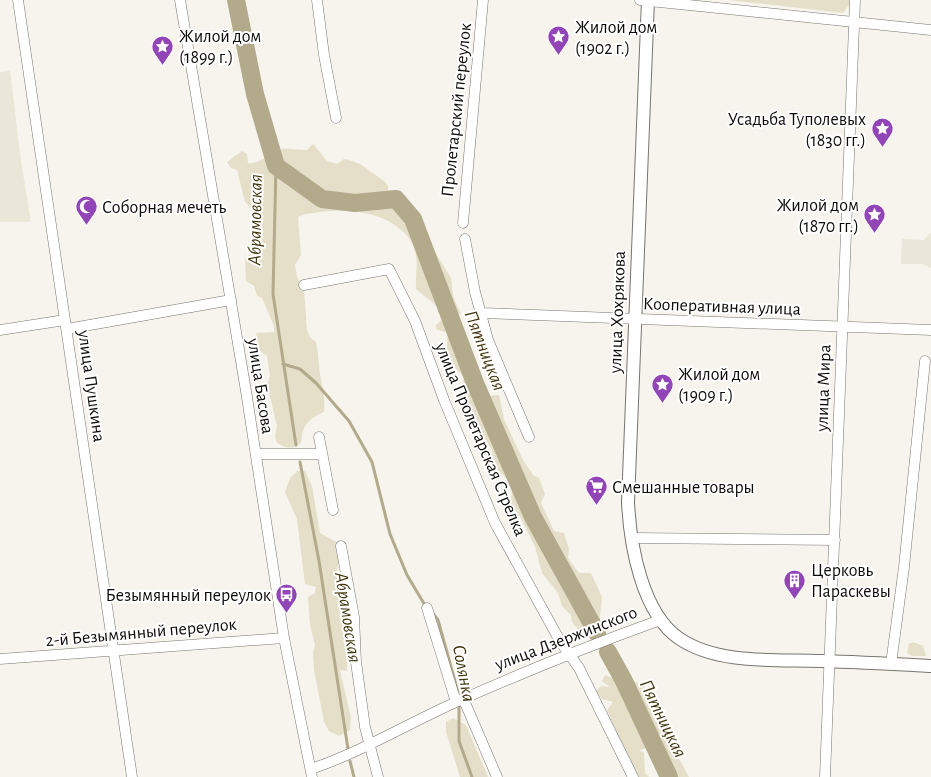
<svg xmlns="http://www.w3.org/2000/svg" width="931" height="777" font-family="'Alegreya Sans',sans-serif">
<rect width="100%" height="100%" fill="#f6f4ec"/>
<path fill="#eae7d8" d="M10,71L21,161L31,222H0V72Z
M931,226V268L922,264H901L902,239L924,240L931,232Z"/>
<path fill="#e5dfca" d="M728,0H849V5L843,13Z
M313,144L327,161L337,164L344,159L349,160L360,164L384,181L388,186V197L398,210L403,205L407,207L451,278L453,296L461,314L448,318L445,324H460C464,334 461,340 471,348L470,354L487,396L499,395L504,419L523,460L534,476L539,478L545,494L541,503L554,531L564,533L569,549L568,558L579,573H591L602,597L599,626L593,631L582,634L572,622L571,615L562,606L558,593L542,573L535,547L520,517L510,502C516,483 507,478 493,467L492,450L477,427L462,395L464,377C448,362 445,354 448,333L436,329V325L443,319L444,312L416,289C415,273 420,258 412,243C394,213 353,208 321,212C314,213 305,213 298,217L301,255L295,265L297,277L304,290L307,330L310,337L316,342C318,350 318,357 319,365C320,381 326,396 324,412C306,421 304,423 301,443C292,449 287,449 277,443L275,436L277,426L267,384L270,376L267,356L259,350L256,333L274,332V326L262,298L257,296L254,286L246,281L245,259L252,252L255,244C249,231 259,212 245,202L237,170L231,168L227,162L242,151L247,154L248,163C260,165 270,151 282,149C290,148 299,150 307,150Z
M297,471H305L312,486L320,533L336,542L339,561L336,575L349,624L347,671L340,670L351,718L350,730L339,736L329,731L324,722L314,670L313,652L315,645L310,625L308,597L315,593L316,587L305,584L297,519L285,492L290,478Z
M913,642L923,646L926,656H912L907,653L909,644Z
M605,675L612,678L624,675L644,687L674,754L681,762L689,777H659L647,748L640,750L644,753L645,773L649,777H636L607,710L613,702L602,699L596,691L601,686L610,687L602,681Z
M453,718L466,725L488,777H460L446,732V722Z"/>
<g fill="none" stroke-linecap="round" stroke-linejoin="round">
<path stroke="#b3aa8b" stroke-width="3" d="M276,166L273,294L296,445
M283,364L300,369L316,383L349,421L372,462L390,534L407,575L426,607
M300,462L319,561L348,749
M431,611L438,620L459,696
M459,702V741L472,777
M350,761L354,777"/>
<path stroke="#b3aa8b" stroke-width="18" d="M236,0L255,94L276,166L322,199L355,203L396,199L413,219L475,383L533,517L597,633
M608,652L623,679L669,777"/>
<defs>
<path id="minor" d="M18,0L132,777
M180,0L246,391L284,638L312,777
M317,0L324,55L336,118
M640,0L931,30
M463,223L483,0
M465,239L475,292L488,340L529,437
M304,285L389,269L415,321L444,400L495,523L560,641L579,668L633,777
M482,313L931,330
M67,329L231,300
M0,330L65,320
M319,437L333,510
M256,454H322
M631,538L835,540
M341,546L354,617L356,662L365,727L378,777
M427,608L456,702
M0,659L284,638
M891,664L904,567L925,361
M463,698L497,777
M311,769C364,751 412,721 463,699C528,670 594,644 660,620
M825,777L855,0"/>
<path id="major" d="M648,0L628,502C630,545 642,614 680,639C719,665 777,659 821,661C858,662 894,664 931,666"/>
</defs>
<use href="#minor" stroke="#77756f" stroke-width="11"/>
<use href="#major" stroke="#77756f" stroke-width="14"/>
<use href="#minor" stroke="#fff" stroke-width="10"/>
<use href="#major" stroke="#fff" stroke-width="12"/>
</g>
<defs>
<symbol id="sight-pin" viewBox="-11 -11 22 30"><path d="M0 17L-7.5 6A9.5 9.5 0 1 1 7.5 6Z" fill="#9245b6" stroke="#fff"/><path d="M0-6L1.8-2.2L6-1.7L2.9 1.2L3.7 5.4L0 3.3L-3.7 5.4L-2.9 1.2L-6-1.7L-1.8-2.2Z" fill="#fff"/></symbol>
<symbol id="mosque-pin" viewBox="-11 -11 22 30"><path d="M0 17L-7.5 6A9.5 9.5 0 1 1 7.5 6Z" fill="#9245b6" stroke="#fff"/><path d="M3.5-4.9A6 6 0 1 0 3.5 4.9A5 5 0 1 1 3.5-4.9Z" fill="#fff"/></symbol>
<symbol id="supermarket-pin" viewBox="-11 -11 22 30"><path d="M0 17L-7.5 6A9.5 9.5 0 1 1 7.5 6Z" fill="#9245b6" stroke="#fff"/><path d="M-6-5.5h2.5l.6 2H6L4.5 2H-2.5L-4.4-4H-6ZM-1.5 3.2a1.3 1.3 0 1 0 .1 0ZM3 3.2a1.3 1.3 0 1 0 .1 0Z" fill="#fff"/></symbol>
<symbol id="building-pin" viewBox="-11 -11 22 30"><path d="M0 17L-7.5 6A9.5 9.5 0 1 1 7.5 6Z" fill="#9245b6" stroke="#fff"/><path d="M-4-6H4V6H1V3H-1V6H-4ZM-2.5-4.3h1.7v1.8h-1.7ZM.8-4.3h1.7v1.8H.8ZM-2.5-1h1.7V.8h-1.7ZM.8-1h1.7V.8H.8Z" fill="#fff"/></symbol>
<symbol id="bus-pin" viewBox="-11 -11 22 30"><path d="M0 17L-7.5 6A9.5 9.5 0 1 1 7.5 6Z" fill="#9245b6" stroke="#fff"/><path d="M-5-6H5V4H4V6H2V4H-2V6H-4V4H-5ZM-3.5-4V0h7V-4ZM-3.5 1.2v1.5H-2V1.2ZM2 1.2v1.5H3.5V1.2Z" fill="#fff"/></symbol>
</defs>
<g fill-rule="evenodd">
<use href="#sight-pin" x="546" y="24" width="25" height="34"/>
<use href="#sight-pin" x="150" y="34" width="25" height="34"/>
<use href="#sight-pin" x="870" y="116" width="25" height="34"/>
<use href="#mosque-pin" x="74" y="194" width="25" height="34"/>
<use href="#sight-pin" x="862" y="202" width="25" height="34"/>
<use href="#sight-pin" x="650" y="372" width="25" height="34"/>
<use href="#supermarket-pin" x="584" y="474" width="25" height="34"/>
<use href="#building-pin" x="782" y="568" width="25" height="34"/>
<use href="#bus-pin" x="274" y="582" width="25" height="34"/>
</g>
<g text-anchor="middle" stroke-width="4" stroke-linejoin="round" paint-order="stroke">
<g font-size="18" fill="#0c0b09" stroke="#fff" text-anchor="start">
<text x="575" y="33">Жилой дом<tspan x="575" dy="21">(1902 г.)</tspan></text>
<text x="179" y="42">Жилой дом<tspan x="179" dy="21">(1899 г.)</tspan></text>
<text x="866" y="125" text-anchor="end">Усадьба Туполевых<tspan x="866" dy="21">(1830 гг.)</tspan></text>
<text x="859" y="211" text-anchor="end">Жилой дом<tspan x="859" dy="21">(1870 гг.)</tspan></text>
<text x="102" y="213">Соборная мечеть</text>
<text x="678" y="380">Жилой дом<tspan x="678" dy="21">(1909 г.)</tspan></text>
<text x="612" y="493">Смешанные товары</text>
<text x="811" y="576">Церковь<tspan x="811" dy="21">Параскевы</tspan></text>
<text x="271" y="601" text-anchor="end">Безымянный переулок</text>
</g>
<g font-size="18" fill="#0c0b09" stroke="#fff">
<text transform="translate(456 110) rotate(-84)" y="6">Пролетарский переулок</text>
<text transform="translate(722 306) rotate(2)" y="6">Кооперативная улица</text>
<text transform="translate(617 312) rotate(-88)" y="6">улица Хохрякова</text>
<text transform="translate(92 386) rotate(82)" y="6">улица Пушкина</text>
<text transform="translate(261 386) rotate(81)" y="6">улица Басова</text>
<text transform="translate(823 388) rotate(-88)" y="6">улица Мира</text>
<text transform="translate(481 439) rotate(67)" y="6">улица Пролетарская Стрелка</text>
<text transform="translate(141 632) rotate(-5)" y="6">2-й Безымянный переулок</text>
<text transform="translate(566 638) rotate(-21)" y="6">улица Дзержинского</text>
</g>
<g font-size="19" font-style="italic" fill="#40340b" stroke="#fff">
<text transform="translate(254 220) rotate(-89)" y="7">Абрамовская</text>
<text transform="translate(486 350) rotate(69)" y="7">Пятницкая</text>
<text transform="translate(349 617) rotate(81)" y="7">Абрамовская</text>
<text transform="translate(465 673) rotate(79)" y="7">Солянка</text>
<text transform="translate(664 718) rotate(64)" y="7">Пятницкая</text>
</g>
</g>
</svg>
